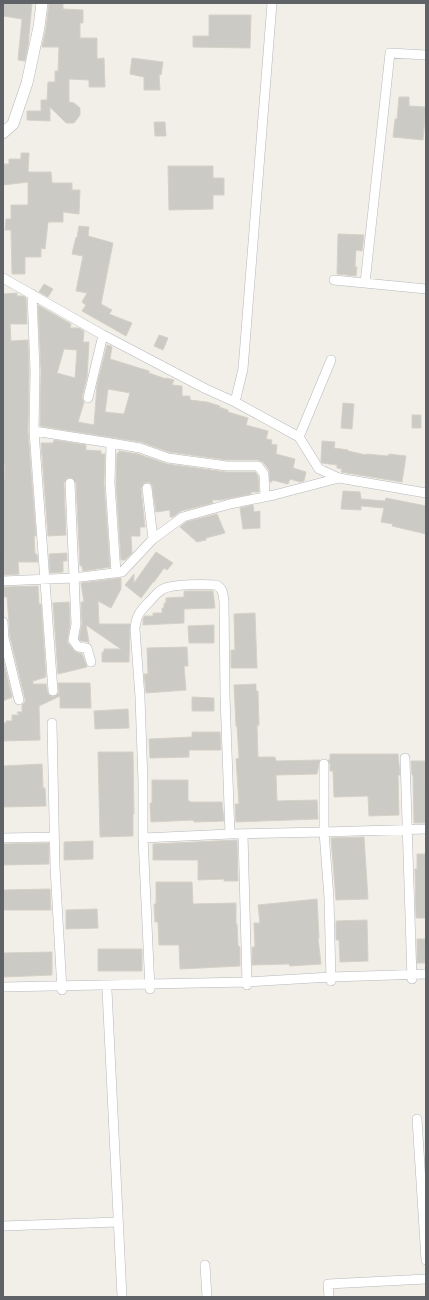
<svg xmlns="http://www.w3.org/2000/svg" width="429" height="1300" font-family="Karla,sans-serif">
<rect width="100%" height="100%" fill="#f1efe8"/>
<path fill="#cccac5" stroke="#d6d1c6" fill-rule="evenodd" d="M3,3H32L28,46L25,61L18,60L22,19L3,16Z
M49,3H63V9L83,10V23H80V38H97V59L104,58L105,87H89V80L69,79V102L74,103L80,108V115L74,123H66L50,107V121L27,120V111H41V100H47L48,82H55V71H58L59,47H42L46,28Z
M209,15H251L250,48L193,47V36H209Z
M132,58L163,62L161,75L159,74L160,90H144V77L130,74Z
M399,97H409V106L426,107L423,140L393,137L395,119H397Z
M154,122H165L166,136H155Z
M21,153H29L28,172H51L52,183H72V190H80L79,214L63,212V222H48L45,249L41,248V257H25V274H12L11,230H5L6,219H11V205H28V182L3,185V164H9V159H21Z
M168,166H213V178H224V195H213V209L169,210Z
M79,226L89,227L88,236L113,243L101,304L112,310L109,314L132,323L126,336L82,311L86,305L82,302L87,293L76,291L83,256L72,254L76,237L77,238Z
M338,234L364,235L362,251L356,250L355,267H357L356,276L337,274Z
M44,284L53,289L48,297L39,292Z
M17,293V296H23L26,298L27,324H10L11,341L28,340L29,371L28,431L36,536H34L35,554H37L38,562H18L19,574L4,575L3,480H4L5,465L3,464V294Z
M38,305L71,324L70,328H79L84,331L83,342H89L87,377L82,397L84,402L78,422L94,425L97,385L107,345L111,346L112,347L110,359L149,371V373L166,379V378L174,380L172,385L182,386V396H190V400L207,402L220,406L219,407L228,410V412L248,418L246,425L268,431L266,439L272,440L271,444L277,445L276,454L295,459L293,468L306,472L304,481L300,482L290,479L288,484L272,480V482H270L269,470L263,462L258,460H227L169,452L141,442L40,426L41,371ZM64,349L77,350L75,378L57,373ZM108,389L130,393L124,414L105,412Z
M159,335L168,338L163,350L154,346Z
M343,403L354,404L352,429L341,428Z
M412,415H421V428H412Z
M54,440L86,445V450L101,451V454H105L104,483L110,567L83,571L82,566H80L76,483L72,478H67L64,483L66,535L48,536L41,443H53Z
M322,441L335,442L334,448L348,450V451L366,455V454L388,456L389,454L406,456L402,482L341,472L342,469L337,468V465L322,463L321,461Z
M119,451L138,454L167,464L226,472H255L258,476L259,492H251V494L221,500H212L213,503L181,511L173,517H170V510L156,512L152,485L149,482L144,483L141,489L145,527H140V536H131L132,553L125,560H121L116,483L117,453H119Z
M343,491L360,492L361,499L385,501L386,498L426,506V534L392,526L393,524L381,522L384,508L361,506V510L341,509Z
M253,505L254,512L260,511V528L243,529L240,508Z
M217,514L225,533L206,538V540L197,542L180,527L186,522Z
M156,552L173,563L167,570L164,568L154,582H153L141,598L125,585L134,574V583Z
M67,553V561H63V572L50,573L49,554Z
M121,578V589L111,608L98,601L99,624H130L129,662H102V652H104V649H121L86,625L89,642L81,641L79,639L82,624L81,602H84L81,583Z
M38,586L39,604H41L46,677L33,681V684H46L48,694L53,697L59,693L58,683H90L91,708H60V696L39,706L40,740L3,741V723H6V721H12V715H19L17,712H22V705L25,702V699L10,637L7,597H4V587Z
M184,591H213L215,608L184,609V623L143,625V619L145,616H153V613H162V608H164V603H166V598L184,597Z
M69,602L70,624L67,642L75,652L82,654L87,667L58,674L53,603Z
M255,613L257,668H231V650H235L234,614Z
M214,625V643H189L188,626Z
M187,647L188,666H184L186,690L146,693L144,674H148L147,648Z
M3,659L12,697L3,701Z
M256,684V691H258L259,725L257,726L258,757H275L276,761L320,760L317,774L276,775L277,801L317,800L318,819L236,822L235,804H239L236,759L239,758L237,726H236L234,685Z
M192,697L214,698V711H192Z
M128,709L129,728L95,729L94,711Z
M192,732H220L221,750H189V757L150,758L149,739L192,737Z
M98,752H133L134,814H133V836L100,837Z
M330,754H398L400,775H398L399,815L369,816L368,796L334,797L333,771H330V764L328,760H330Z
M411,761H425L426,823H414L413,775H412Z
M42,764L43,788H45L46,806L3,807V766Z
M152,780H188V801H190V802H222L224,821L194,822L193,820L151,822L150,803H152Z
M364,837L368,899L336,900L331,838Z
M237,840L238,881H224V879L198,880V860H153V844Z
M93,841V859L64,860V842Z
M49,843V864L3,865V844Z
M417,854H426V918H416L415,869H417Z
M156,882H192L193,904L236,903V924H237L238,946L240,947V966L180,969L179,945H159L158,922H155L154,904H156Z
M50,889L51,910H3V890Z
M317,899L319,938H318L321,964L290,966L289,964L252,965V947H255L254,923H260L258,905Z
M97,909L98,928L66,929V910Z
M367,920L368,961L340,962L339,940H336V921Z
M417,939H426V963H417Z
M98,949H142V971H98Z
M52,952V975L3,977V953Z"/>
<g fill="none" stroke-linecap="round" stroke-linejoin="round">
<defs>
<path id="minor" d="M3,278L103,335L206,389L235,402L299,437L319,469L339,478L426,493
M334,280L426,289
M365,283L390,53L426,55
M32,294L35,371L34,431L53,691
M88,398L103,335
M235,402L243,369L272,3
M34,431L111,443L110,483L116,573
M299,437L331,360
M111,443L140,448L168,458L227,466H258L264,474L265,496
M70,483L76,624L73,640L78,647L87,648L91,662
M147,488L153,539
M3,581L73,578L122,572L153,539L183,517L230,504L274,495L339,478
M3,622L4,638L19,700
M52,723L55,867L62,990
M405,758L412,979
M324,764V832L426,829
M243,834L247,985
M3,838L54,837
M143,838L230,834
M3,987L247,982L331,977L426,974
M150,989L143,838V782L140,697L135,629C136,616 140,611 149,602C153,598 157,592 163,589C172,584 204,584 216,585C223,588 223,594 224,601L225,696L230,834L324,832L329,898L331,981
M107,990L122,1297
M417,1119L426,1260
M3,1226L118,1222
M205,1265L207,1297
M329,1297L328,1284L426,1279"/>
<path id="tertiary" d="M3,133L13,124L27,83L39,27L42,3"/>
</defs>
<use href="#minor" stroke="#b5b8bc" stroke-width="10"/>
<use href="#tertiary" stroke="#b5b8bc" stroke-width="12"/>
<use href="#minor" stroke="#fff" stroke-width="9"/>
<use href="#tertiary" stroke="#fff" stroke-width="11"/>
</g>
<rect width="429" height="1300" fill="none" stroke="#5f6368" stroke-width="8"/>
</svg>
